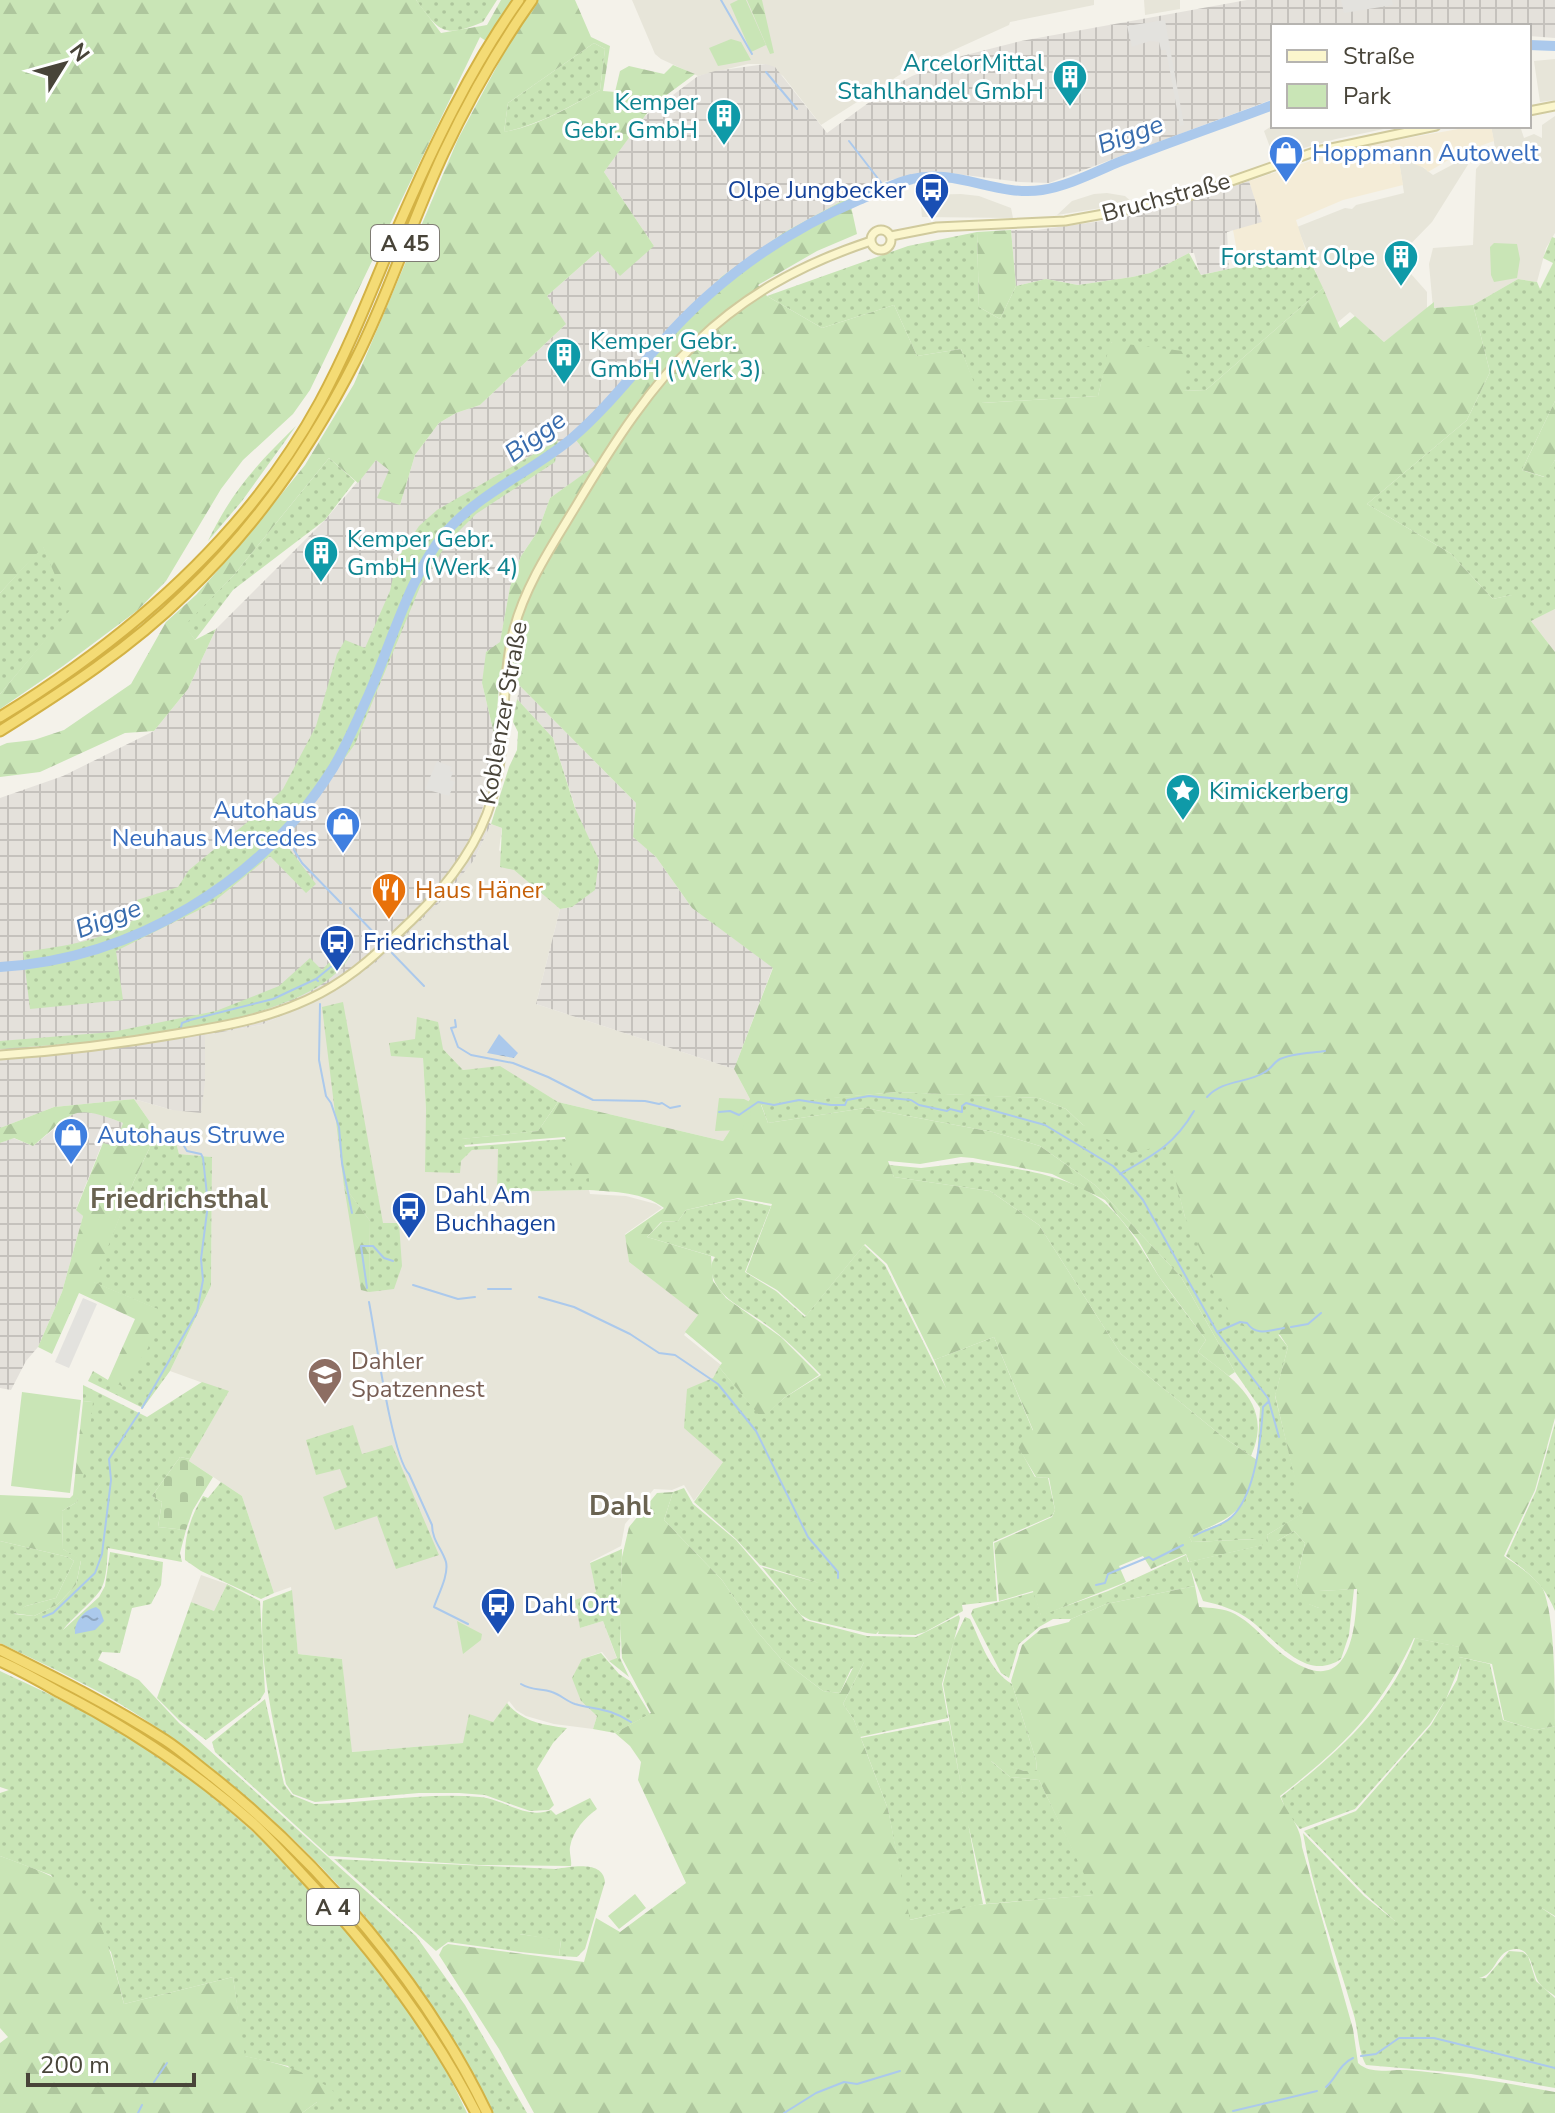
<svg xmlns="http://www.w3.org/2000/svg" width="1555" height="2113" font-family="'Nunito Sans',sans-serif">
<defs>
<pattern id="industrial-grid" width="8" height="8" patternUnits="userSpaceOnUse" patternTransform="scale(2)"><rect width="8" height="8" fill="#e4e1db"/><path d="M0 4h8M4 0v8" fill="none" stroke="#c5c2bd"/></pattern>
<pattern id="grass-dots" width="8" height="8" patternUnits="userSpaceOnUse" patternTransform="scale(2)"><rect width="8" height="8" fill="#c9e5b6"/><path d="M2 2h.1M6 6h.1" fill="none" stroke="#aec69d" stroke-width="1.8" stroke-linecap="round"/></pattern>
<pattern id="forest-firs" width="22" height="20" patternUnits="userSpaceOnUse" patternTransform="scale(2)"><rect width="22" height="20" fill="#c9e5b6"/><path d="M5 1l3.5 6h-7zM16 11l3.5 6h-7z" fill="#aec69d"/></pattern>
<pattern id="cemetery-stones" width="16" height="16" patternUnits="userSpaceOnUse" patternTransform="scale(2)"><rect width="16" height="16" fill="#c9e5b6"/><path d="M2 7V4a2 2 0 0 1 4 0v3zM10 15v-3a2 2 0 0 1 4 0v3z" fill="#aec69d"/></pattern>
<pattern id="water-ripples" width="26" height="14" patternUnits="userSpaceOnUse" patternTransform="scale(2)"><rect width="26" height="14" fill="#abc9ec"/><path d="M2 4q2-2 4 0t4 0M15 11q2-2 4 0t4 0" fill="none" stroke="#8da5c0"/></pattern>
</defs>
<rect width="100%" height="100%" fill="#f4f2ea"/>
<path fill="#e7e5d9" d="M632,0H1094V5L1010,22L1009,25L901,74L821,125L783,76L766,64H748L698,76L661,59L655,54Z
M1144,0H1180V9L1145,15Z
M1555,59V100L1540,102L1534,61Z
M1555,116V233L1546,248L1537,282L1518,279L1473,305L1433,308L1429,264L1433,248L1473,245L1476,169L1495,148L1491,126H1520L1524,138L1534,134L1542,138V125Z
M1273,125V126H1398L1336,139L1286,153L1283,147L1271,150L1264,131Z
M1465,158L1469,163L1432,222L1397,258L1427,292V309L1384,342L1350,312L1337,323L1297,227L1345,208L1352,209L1356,205L1404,193L1399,161L1412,159L1433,175Z
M1107,193L1125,196L1133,203L1057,215L1072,201L1094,194Z
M961,194L979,196L1011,208L1013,218L922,217L920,195Z
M1555,609V652L1531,621Z
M491,824L502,828L499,850L514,870L560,909L536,1004L734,1069L750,1099L723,1141L558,1102L500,1067L463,1070L443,1049L423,1058L426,1110L461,1161L472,1150L499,1149L498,1192L589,1190L590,1194L626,1196L656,1204L662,1208L625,1234L629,1262L699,1315L684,1335L721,1365L713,1378L723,1462L694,1501L684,1485L672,1490L654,1489L625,1524L621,1546L590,1562L596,1592L580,1628L603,1621L617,1659L609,1661L602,1652L582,1659L581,1701L597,1716L593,1729L554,1724L526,1716L516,1710L509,1701L493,1722L464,1743L351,1752L342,1659L298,1654L291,1587L274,1593L242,1496L189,1461L228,1392L170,1371L211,1286L212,1157L179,1154L173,1132H157L134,1099L172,1110L205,1082L204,1035L261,1025L337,990L474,860Z
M201,1575L227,1584L214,1611L191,1602Z"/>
<path fill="#f4ecd7" d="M1475,126H1491L1494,141L1460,153L1428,172L1425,168L1414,164L1412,159L1399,161L1403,185L1343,200L1296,220L1306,252L1240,267L1233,230L1261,221L1249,181L1347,149Z"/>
<path fill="url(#industrial-grid)" d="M1247,0H1555V38L1529,36V26H1273V99L1049,183L1019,182L933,171L886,181L849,197L783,233L721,277L575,439L597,465L550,498L538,531L521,556L510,587L500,642L482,683L495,738V765L480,817L491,824L474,860L440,902L382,958L337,990L261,1025L205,1035V1082L201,1113L172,1110L134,1099L54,1107L0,1128V798L63,776L154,731L188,689L216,629L325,520L376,460L390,469L400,505L415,455L439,423L456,413L480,405L565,325L547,296L598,251L654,246L604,172L644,117L698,76L715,71L766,64L775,67L827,133L886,90L912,76L962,56L1021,41Z
M1249,181L1262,222L1227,232L1229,269L1200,275L1194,253H1189L1150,273L1132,277L1078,285L1046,279L1016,286L1011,230H1037L1116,219L1175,206Z
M520,686L636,803L634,837L656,857L692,908L773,967L734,1069L536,1004L560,909L572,907L576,810L553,738L517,699Z
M89,1110L123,1123L115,1146L102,1144L76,1209L83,1216L62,1292L38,1347L26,1361L11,1390L0,1388V1143L13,1138L33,1146L75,1112Z"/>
<path fill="url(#grass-dots)" d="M416,0H497L483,22C443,39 439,31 416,0Z
M594,43L605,49L600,90C569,107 539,125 504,132L508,103Z
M977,232L979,307L1000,319L1016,286L1046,279L1078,285L1132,277L1150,273L1189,253L1201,275L1306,252L1323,288L1206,390L1182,391L1111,342L1098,396L981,403L961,349L917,356L894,305L822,328L767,296L908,246Z
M1552,237L1555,238V401L1522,470L1544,477L1555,460V609L1531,621L1511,595L1493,599L1450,553L1367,504L1467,420L1490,372L1473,305L1518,279L1537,282L1540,289L1553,263L1543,258Z
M296,426L242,501L208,541C232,491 257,464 296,426Z
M558,440L555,462L476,514L447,543L420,587L355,744L294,828L288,847L316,884L306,893L270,856L211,904L116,951L123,1000L30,1009L23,952C64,946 109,941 141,914L137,900L178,887L189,870L261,811L283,789L316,726L337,654L345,640L365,648L390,591L397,559L419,526L437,510Z
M329,458L355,481L325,520L233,590L195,640L184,625L233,576Z
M43,546L71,610L0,694V593Z
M517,699L553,738L575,808L599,860L595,890L572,907L560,909L514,870L500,867L502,828L491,824L509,767L517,750L518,732L513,722Z
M346,945L351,954C313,1030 78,1043 0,1049V1041L112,1032L216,1011L279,986L310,958L322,970Z
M343,1002L383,1223H399L402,1266L394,1289L369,1292L370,1221L344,1186L322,1007Z
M417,1017L438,1022L443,1049L463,1070L500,1066L558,1102L538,1131L462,1139L465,1147L565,1139L589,1174V1190L497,1192L498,1149L472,1150L461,1161L460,1173L425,1172L426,1110L423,1058L391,1056L389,1043L415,1039Z
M896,1092L1039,1098L1066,1109L1083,1125L1167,1145L1185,1217L1288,1347L1275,1396L1304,1513L1267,1535L1268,1541H1277L1294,1531L1305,1543L1296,1583L1309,1604L1319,1608V1591L1354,1589L1349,1635L1341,1659C1306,1683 1275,1639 1250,1620C1235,1609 1220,1605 1203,1601L1190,1567L1195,1586L1106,1604L1071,1619H1053L1039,1627L1019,1644L1009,1678L1001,1673L971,1614L973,1609L1034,1592L1041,1615L1108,1591L1186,1555L1188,1562L1262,1545L1256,1539L1192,1542L1188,1535L1220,1524L1235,1514L1257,1460L1260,1408L1235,1372L1181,1277L1095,1185L1040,1146L993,1132L865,1108L768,1123L761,1104Z
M173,1131L179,1154L212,1157L211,1286L170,1371L143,1408L88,1381L93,1371L108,1380L157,1309L93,1282L134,1181L157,1132Z
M972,1162C1016,1169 1072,1174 1107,1205C1129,1225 1142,1250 1158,1275C1173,1297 1190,1318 1206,1340L1198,1352C1234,1380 1274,1404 1251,1456L1223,1437L1121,1354L1039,1225L990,1191L894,1177L889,1165L921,1168Z
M737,1199L771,1206L745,1272L776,1291L805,1317L864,1245L885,1265L951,1398L966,1434L934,1360L994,1337L1033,1431L1016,1442L1035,1477L1048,1478L1055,1510L1052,1516L993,1542L997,1601L962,1605L963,1611L925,1632L915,1635L878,1634L879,1631L876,1634L867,1633L810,1620L801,1615L762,1567L819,1583L760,1565L736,1539L694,1502L723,1462L684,1428L687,1389L713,1378L719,1367L762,1418L784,1398L821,1375C802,1355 783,1336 760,1320C747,1311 730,1303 720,1290C712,1280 708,1266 715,1257L647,1237L662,1222L678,1221L686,1210Z
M202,1382L229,1391L190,1459L180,1457L152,1496L162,1502L158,1527L186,1530L180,1553L182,1562L108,1548C107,1560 107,1576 102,1587C99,1596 71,1619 63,1630L99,1597L105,1586L110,1552L163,1562L161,1585L151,1604L132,1608L120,1653L102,1652L98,1660L139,1680L179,1723L416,1936L465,2005L527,2113H492C458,2050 422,1990 378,1933C320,1856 230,1778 150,1723C104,1691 51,1668 0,1643V1541L68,1557L74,1561L56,1598L26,1606L14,1614L34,1616L57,1605L76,1585L81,1561L63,1549L62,1511L77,1502L92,1402L83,1401V1385L147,1417Z
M1555,1423V1611C1545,1585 1528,1572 1506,1556L1536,1491Z
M353,1425L362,1454L392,1445L439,1555L396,1569L377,1516L335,1530L323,1497L347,1487L340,1469L316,1475L306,1440Z
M221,1482L242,1496L274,1593L261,1599L201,1571L185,1560C184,1536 191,1516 203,1496L208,1498Z
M684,1488L693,1504L736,1540L805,1620L867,1636L916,1637L959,1615L960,1618L942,1684L948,1718L860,1737L854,1720L843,1704L864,1662L851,1669L840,1693L823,1691L781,1659L755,1629L722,1580L664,1520L673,1492Z
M622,1549L620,1658L629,1677L609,1661L617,1658L603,1621L580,1628L575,1600L596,1592L590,1563Z
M227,1584L260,1601L265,1692L260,1700L206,1740L180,1721L157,1698L191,1602L214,1611Z
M292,1590L298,1654L342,1659L352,1752L463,1743L469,1714L493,1722L507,1703C522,1722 544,1725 567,1728L553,1743L537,1769L554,1805L549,1810L530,1811L485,1795L459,1793H419L315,1802L293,1794L286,1784C274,1725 258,1662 263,1601Z
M965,1617L970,1619C981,1642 989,1670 1012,1684L1036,1760L1037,1771H1024L991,1761L1010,1777L1039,1780L1095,1895L986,1904L967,1819L943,1684L954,1640Z
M1415,1638L1460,1647L1459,1657L1490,1664L1503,1720L1536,1730L1555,1726V1916L1540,1907L1555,1917V1996C1550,1992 1544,1989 1540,1984C1531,1973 1533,1943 1510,1950C1496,1954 1495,1975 1479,1978H1486L1509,1951L1523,1952L1528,1956L1536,1981L1555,1998V2088L1471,2074L1366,2065C1357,2049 1359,2030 1353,2012C1336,1953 1313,1893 1303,1833L1364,1896L1395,1921L1365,1894L1304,1831L1356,1811L1431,1725L1457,1680L1461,1663L1446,1699L1430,1724L1355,1809L1300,1829L1287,1813L1281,1797C1336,1754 1391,1706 1415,1638Z
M601,1653L619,1674L630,1681L650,1714L615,1733L593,1729L597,1716L581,1701L572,1678L582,1659Z
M0,1671C64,1701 130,1732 185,1775C301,1865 406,1980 467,2113H302L317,2102L288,2066L244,2056L233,1977L124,2004L111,1952L51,1875L0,1856V1793L9,1790L0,1787Z
M265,1699L284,1784L292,1795L314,1804C369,1803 425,1792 480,1797C504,1799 526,1820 551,1810L556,1815L590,1798L597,1809C585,1818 573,1830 570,1847C569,1853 572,1860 571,1866L479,1865L329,1856L215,1752L212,1742Z
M949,1721L983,1904L909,1920L888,1809L861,1738Z
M334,1859L556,1869C572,1867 603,1860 605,1882L585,1949L577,1957L559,1956L561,1941L520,1934V1952L448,1942L436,1951Z"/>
<path fill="url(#forest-firs)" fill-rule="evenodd" d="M0,0H416L441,33L487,25L501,0H575L591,37L610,46L603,91L615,92L620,71L629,66L664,74L673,65L695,74L653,105L604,172L654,246L620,276L598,251L547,296L566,324L480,405L456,413L439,423L415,455L400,505L377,498L389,470L376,460L358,483L329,458L233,576L185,625L195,640L216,629L188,689L154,731L125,733L40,772L0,777V746L7,743L34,740L64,730L131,684L166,622L196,595L242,543L305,465L354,384L458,139L504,53L480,37L310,390L293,414L243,460L221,489L166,581L138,610L63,666L0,709V694L70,610L43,547L0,593ZM594,43L605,49L600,90C569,107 539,126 504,132L508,103Z
M747,0H762L774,53L770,54Z
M849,197L857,234L817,251L758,285L767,296L822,328L894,305L917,356L961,349L982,403L1098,396L1110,342L1183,351L1182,391L1206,390L1323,288L1340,328L1355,316L1384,342L1434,302V308L1473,305L1490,372L1467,420L1367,504L1450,553L1493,599L1511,595L1528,601L1531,621L1555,652V1418L1535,1490L1504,1556C1518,1566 1533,1575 1543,1589C1555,1617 1555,1691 1555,1726L1536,1730L1504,1720L1492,1664L1459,1657V1647L1414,1638C1380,1711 1343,1747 1280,1796C1288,1816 1301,1825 1302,1847L1353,2029L1358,2063C1371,2075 1389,2069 1406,2070C1456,2074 1506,2083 1555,2092V2113H534L499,2049L439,1955L443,1947L448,1944L584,1962L596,1918L620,1932L686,1883L638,1780L641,1762L630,1746L615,1733L651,1713L622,1658L620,1619L622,1557L629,1527L657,1493L673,1492L664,1520L722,1580L755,1629L781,1659L823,1691L840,1693L857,1660L864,1662L843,1704L854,1720L888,1809L910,1920L976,1905L1094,1895L1039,1780L1010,1777L989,1759L1024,1771H1037L1036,1760L1011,1681L1022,1645L1041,1629L1069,1622L1071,1619L1106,1604L1195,1586L1199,1607C1211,1608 1224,1608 1235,1614C1253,1624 1266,1641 1282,1654C1346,1702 1356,1639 1357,1589L1319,1591V1608L1308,1604L1296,1583L1305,1543L1294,1531L1277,1541L1268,1542L1267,1535L1303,1513L1275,1395L1288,1347L1280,1335L1235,1324L1185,1217L1166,1145L1131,1153L1083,1125L1066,1109L1039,1098L895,1092L761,1105L768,1123L865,1108L993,1132L1040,1146L1095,1185L1181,1277L1235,1372L1229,1376L1198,1352L1206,1340L1158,1275L1138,1240L1105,1200L1052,1174L973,1158L961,1157L920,1164L888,1161L894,1177L990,1191L1039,1225L1121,1354L1223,1437L1257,1460C1257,1468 1254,1476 1251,1485C1241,1518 1217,1523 1189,1536L1192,1542L1257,1539L1263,1545L1189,1562L1186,1554L1151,1569L1143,1556L1119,1566L1126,1582L1041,1616L1033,1591L999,1601L994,1543L1052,1517L1055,1510L1049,1478L1036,1477L1015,1442L1033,1430L994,1337L934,1360L887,1264L865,1244L806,1316L777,1290L746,1272L772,1204L738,1198L686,1210L678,1221L661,1222L647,1237L711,1256L713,1281L726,1298L781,1337L819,1375L784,1398L762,1419L719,1367L722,1363L685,1332L698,1315L629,1262L625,1235L664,1208C644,1192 614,1192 589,1190V1175H574L565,1137L464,1145L461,1139L538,1131L558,1102L723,1141L750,1099L734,1069L773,968L692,908L656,857L633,837L636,803L520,686L500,671L495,738L482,683L486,652L500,642L510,587L521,556L538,531L550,498L596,465L575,439L721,277L783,233Z
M1011,230L1016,286L1000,319L979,307L977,232Z
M1555,401V460L1545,477L1522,470Z
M134,1099L157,1132L134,1181L94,1282L158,1309L148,1348L122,1386L108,1380L135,1319L79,1293L52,1354L38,1347L62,1292L83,1216L76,1210L103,1143L115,1146L123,1123C70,1102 74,1113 33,1146L14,1138L0,1143V1128L54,1107Z
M344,1186L370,1221L369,1292L361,1290Z
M83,1401L93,1402L86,1466L77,1502L62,1511L63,1549L81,1560L76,1585L57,1605L34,1616L12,1613L26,1606L56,1598L74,1561L68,1557L0,1541V1495L70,1498L73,1495Z
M0,1856C30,1867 61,1877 85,1898C102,1913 118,1980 124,2004L233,1977L245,2056C278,2063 310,2071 337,2094L336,2105L317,2102L302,2113H0V2043L8,2037L0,2028Z"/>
<path fill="url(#cemetery-stones)" d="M180,1457L190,1459L189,1461L213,1477L193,1510L186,1530L158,1527L162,1502L152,1496Z"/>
<path fill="#c9e5b6" d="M738,0H746L766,45L751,52L730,4Z
M731,39L741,42L751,60L718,66L709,48Z
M1494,243L1517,244L1520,259L1517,278L1494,282L1491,275L1490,247Z
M719,1098L744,1099L750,1102L751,1122L744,1125L742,1130L715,1131Z
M22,1392L81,1400L70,1493L11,1486Z
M457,1621L482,1634L481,1640L463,1654Z
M635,1894L646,1908L619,1929L608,1916Z
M519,1934L561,1940L559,1956L520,1952Z"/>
<path fill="#e3e2de" d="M1341,0H1392L1393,5L1344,13Z
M1165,20L1184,125L1180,126L1166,50H1161L1159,42L1150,41L1132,47L1127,26Z
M437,761L452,767L450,771L453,772L450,780L455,782L449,796L425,789Z
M83,1298L97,1304L69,1368L55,1362Z"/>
<path fill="url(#water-ripples)" d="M499,1034L518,1053L514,1058L487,1053Z
M96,1607L100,1610L104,1621L95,1630L75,1634C74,1622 84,1610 96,1607Z"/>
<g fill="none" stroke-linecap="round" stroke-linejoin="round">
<path stroke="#abc9ec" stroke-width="2" d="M721,0L752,54
M766,72L797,109
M849,141L886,189
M291,824L294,850L302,863L341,903
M350,908L380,939
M392,953L424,986
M318,981L316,979L338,961L347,946
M320,1004L319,1060L326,1096L331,1103L339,1127L342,1163L352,1213
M455,1020L456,1027L451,1028L458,1047L471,1055L513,1063L548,1077L593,1100L645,1101L659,1104L662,1103L670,1108L680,1106
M181,1027L182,1023L190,1020L273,999L316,979
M1207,1097C1224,1079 1246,1084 1265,1072C1271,1069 1274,1062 1280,1059C1292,1053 1312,1053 1325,1051
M719,1112L730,1111L739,1115L758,1102L774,1105L799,1100L831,1105H845L847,1100L869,1096L911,1100L919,1105L947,1111L950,1109L962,1112V1106L966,1103L1045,1125L1113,1166L1126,1179L1143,1200L1217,1332L1268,1398L1279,1437
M1120,1174C1154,1155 1174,1145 1194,1111
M413,1285L458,1299L475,1297
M367,1288L361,1246H373L384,1258L393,1261
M488,1289H511
M539,1297L574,1307L630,1334L659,1353L675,1355L718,1384L756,1431L808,1537L838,1572V1578
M369,1302C375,1332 392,1457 409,1474L432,1525C432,1540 442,1549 446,1562C449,1575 438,1595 434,1607L468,1624
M1291,1327L1308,1324L1321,1313
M1217,1332L1240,1322L1247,1323C1257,1337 1269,1330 1284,1328
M142,1408L197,1312L203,1280L201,1259L208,1204L203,1158L201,1154L187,1151L184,1146
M1194,1536C1204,1530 1218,1527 1228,1520C1255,1500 1261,1439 1263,1407L1268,1402
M1096,1585L1105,1583L1108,1574L1149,1557L1153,1560L1183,1545
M43,1617L53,1613L95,1573L102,1554L111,1480L109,1459L139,1413
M521,1684C532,1691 541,1688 552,1692C561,1695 566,1701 575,1704C597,1710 610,1708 631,1722
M1361,2056L1376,2054L1399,2038H1434L1555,2068
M154,2082L167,2063
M1326,2087C1336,2078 1340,2064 1353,2058
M1233,2111L1317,2091
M138,2113L142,2105
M784,2113L816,2093L844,2082L857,2084L900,2071"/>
<path stroke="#abc9ec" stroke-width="10" d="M1529,45L1555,46
M0,967C133,959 262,882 333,768C347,745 358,718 369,694C391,644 411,572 446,532C481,492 531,472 571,439C605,410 631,376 661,343C716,280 782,233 859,200C875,193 894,183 912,179C956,168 998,197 1042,190C1068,186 1095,172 1119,162C1170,142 1222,124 1273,105"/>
<defs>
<path id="secondary" d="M1529,111L1555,106
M871 240a10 10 0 1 1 20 0a10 10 0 1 1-20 0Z
M891,236L937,227L1065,221L1148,206L1186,197L1317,151L1436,126
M0,1055C59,1051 118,1044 176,1034C226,1026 276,1017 321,993C357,974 385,946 413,919C448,885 478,846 492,799C509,744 499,685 514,629C525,586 553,544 576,506C655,373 719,291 871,241"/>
<path id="highway" d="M0,717C129,638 247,536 320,402C351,345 374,284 399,225C433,147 470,69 519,0
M0,731C65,690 130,648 185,594C256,527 312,446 356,359C390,292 412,220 444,152C469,99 498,48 532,0
M0,1650C56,1678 112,1706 165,1740C182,1751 197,1765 213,1777C322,1864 426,1986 487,2113
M0,1661C20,1670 40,1681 59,1692C129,1728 196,1772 255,1825C271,1840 286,1857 301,1873C369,1945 431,2025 476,2113"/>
</defs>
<use href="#secondary" stroke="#d0ca9d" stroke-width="11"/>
<use href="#highway" stroke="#d3b245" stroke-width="13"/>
<use href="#secondary" stroke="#fbf6cd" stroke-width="7"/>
<use href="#highway" stroke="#f4db75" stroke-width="9"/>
</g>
<defs>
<symbol id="building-pin" viewBox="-11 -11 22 30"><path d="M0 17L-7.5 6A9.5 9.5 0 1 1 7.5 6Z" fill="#0f9aa8" stroke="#fff"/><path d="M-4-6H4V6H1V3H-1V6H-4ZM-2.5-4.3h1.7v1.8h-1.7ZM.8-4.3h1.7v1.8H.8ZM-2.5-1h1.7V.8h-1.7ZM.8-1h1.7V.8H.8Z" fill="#fff"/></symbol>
<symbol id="shop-pin" viewBox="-11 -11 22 30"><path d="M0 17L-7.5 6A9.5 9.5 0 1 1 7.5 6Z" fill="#3f7fe0" stroke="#fff"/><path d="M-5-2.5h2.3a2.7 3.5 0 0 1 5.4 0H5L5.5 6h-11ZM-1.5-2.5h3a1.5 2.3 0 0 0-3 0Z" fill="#fff"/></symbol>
<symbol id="bus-pin" viewBox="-11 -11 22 30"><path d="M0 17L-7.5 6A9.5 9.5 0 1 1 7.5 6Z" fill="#1a4fb4" stroke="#fff"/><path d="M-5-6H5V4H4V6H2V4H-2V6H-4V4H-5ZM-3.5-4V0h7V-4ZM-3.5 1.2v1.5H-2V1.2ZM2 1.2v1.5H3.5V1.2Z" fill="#fff"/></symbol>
<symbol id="sight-pin" viewBox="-11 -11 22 30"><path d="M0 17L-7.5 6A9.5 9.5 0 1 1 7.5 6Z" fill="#0f9aa8" stroke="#fff"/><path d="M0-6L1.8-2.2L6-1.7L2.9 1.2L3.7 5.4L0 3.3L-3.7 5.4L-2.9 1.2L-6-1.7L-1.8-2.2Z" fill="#fff"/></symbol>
<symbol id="restaurant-pin" viewBox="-11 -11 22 30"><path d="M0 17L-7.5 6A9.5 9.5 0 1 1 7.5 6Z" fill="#e8710a" stroke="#fff"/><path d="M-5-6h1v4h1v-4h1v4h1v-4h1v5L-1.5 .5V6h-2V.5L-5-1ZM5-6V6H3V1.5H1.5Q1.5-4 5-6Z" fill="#fff"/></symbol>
<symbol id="school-pin" viewBox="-11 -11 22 30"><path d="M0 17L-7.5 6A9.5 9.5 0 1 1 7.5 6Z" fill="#8d6e63" stroke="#fff"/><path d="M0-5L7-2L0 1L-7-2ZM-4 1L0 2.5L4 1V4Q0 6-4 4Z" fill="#fff"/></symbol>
</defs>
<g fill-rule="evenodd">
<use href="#building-pin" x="1050" y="57" width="40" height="54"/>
<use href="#building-pin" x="704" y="96" width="40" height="54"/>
<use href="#shop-pin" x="1266" y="133" width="40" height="54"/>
<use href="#bus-pin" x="912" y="170" width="40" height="54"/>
<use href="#building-pin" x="1381" y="237" width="40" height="54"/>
<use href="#building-pin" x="544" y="335" width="40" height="54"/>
<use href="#building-pin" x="301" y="533" width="40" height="54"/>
<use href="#sight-pin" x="1163" y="771" width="40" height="54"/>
<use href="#shop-pin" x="323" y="804" width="40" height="54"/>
<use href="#restaurant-pin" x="369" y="870" width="40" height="54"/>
<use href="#bus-pin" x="317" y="922" width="40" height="54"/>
<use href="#shop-pin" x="51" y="1115" width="40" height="54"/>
<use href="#bus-pin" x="389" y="1189" width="40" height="54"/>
<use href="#school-pin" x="305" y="1355" width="40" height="54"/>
<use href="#bus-pin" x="478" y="1585" width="40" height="54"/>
</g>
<g text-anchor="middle" stroke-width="6" stroke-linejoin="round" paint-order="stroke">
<g fill="#fff" stroke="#7f7c74" stroke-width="2">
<rect x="371" y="225" width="68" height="36" rx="6"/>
<rect x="307" y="1889" width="52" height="36" rx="6"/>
</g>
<g font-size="22" font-weight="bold" fill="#484439">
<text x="405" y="251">A 45</text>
<text x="333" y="1915">A 4</text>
</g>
<g font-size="24" fill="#0d838f" stroke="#fff" text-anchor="end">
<text x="1044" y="71">ArcelorMittal<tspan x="1044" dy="28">Stahlhandel GmbH</tspan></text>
<text x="698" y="110">Kemper<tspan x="698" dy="28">Gebr. GmbH</tspan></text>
<text x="1375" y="265">Forstamt Olpe</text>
<text x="590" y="349" text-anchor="start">Kemper Gebr.<tspan x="590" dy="28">GmbH (Werk 3)</tspan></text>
<text x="347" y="547" text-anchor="start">Kemper Gebr.<tspan x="347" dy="28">GmbH (Werk 4)</tspan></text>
<text x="1209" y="799" text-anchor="start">Kimickerberg</text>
</g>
<g font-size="24" fill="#366cbe" stroke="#fff" text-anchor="start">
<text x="1312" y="161">Hoppmann Autowelt</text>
<text x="317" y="818" text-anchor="end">Autohaus<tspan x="317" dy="28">Neuhaus Mercedes</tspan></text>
<text x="97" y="1143">Autohaus Struwe</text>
</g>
<g font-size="24" fill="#164399" stroke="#fff" text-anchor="start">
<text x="906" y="198" text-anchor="end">Olpe Jungbecker</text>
<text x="363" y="950">Friedrichsthal</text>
<text x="435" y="1203">Dahl Am<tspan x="435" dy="28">Buchhagen</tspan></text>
<text x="524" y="1613">Dahl Ort</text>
</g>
<g font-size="24" fill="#484439" stroke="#fff">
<text transform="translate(1166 197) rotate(-15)" y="8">Bruchstraße</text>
<text transform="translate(503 713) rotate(-80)" y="8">Koblenzer Straße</text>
</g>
<g font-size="24" fill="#c56008" stroke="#fff" text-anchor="start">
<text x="415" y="898">Haus Häner</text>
</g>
<g font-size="24" fill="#785e54" stroke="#fff" text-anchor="start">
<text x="351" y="1369">Dahler<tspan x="351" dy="28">Spatzennest</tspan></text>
</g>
<g font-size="26" font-style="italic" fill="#386cad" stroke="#fff">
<text transform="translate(1130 134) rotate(-20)" y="9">Bigge</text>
<text transform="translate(535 436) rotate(-36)" y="9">Bigge</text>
<text transform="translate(108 918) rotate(-21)" y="9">Bigge</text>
</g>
<g font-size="28" font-weight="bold" fill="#6a6351" stroke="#fff">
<text x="179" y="1208">Friedrichsthal</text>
<text x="620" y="1515">Dahl</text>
</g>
</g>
<rect x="1271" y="24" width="260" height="104" fill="#ffffff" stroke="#b6b4b0" stroke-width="2"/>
<rect x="1287" y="50" width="40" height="12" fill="#fbf6cd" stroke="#b6b4b0" stroke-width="2"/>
<text x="1343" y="64" font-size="24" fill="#484439">Straße</text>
<rect x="1287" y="84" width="40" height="24" fill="#c9e5b6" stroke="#b6b4b0" stroke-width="2"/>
<text x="1343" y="104" font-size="24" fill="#484439">Park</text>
<g transform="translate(64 64) rotate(53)" stroke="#ffffff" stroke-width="6" paint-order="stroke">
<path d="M0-6L14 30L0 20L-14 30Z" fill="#484439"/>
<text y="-12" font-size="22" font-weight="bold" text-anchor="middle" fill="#484439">N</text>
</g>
<path d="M28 2073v12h166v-12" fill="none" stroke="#484439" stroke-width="4"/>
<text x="40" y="2073" font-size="24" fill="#484439" stroke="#ffffff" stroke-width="6" paint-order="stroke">200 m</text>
</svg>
